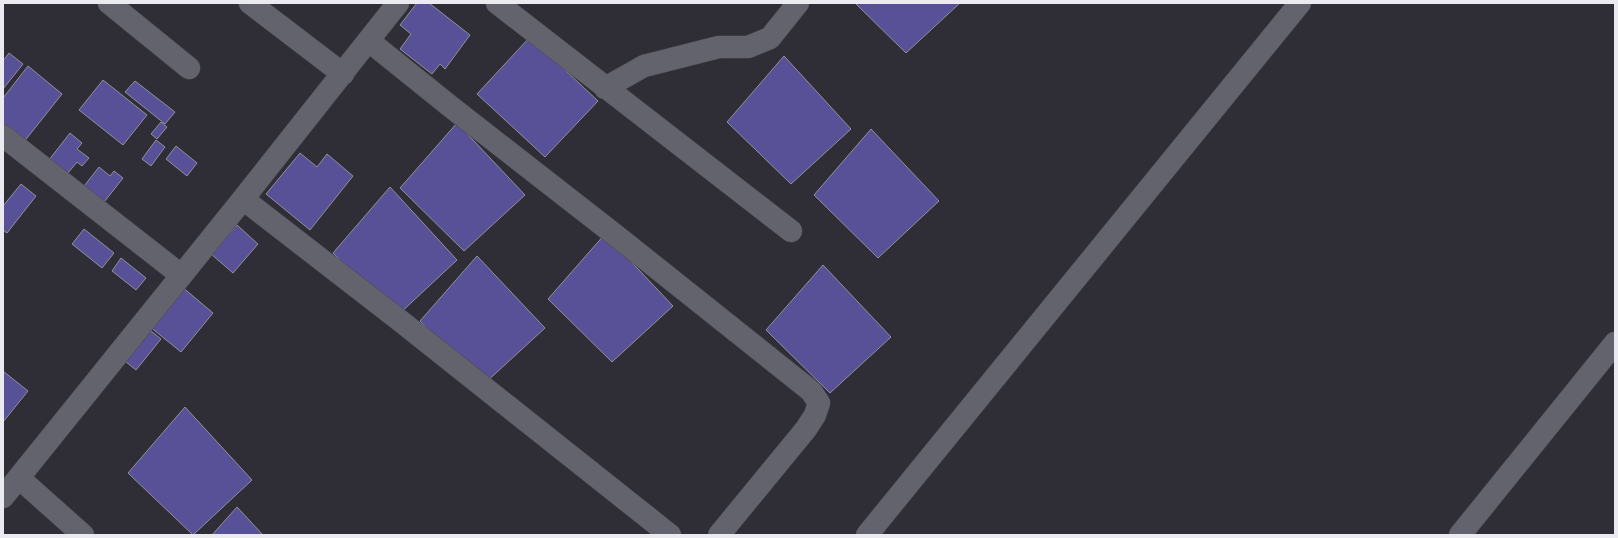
<svg xmlns="http://www.w3.org/2000/svg" width="1618" height="538" font-family="Signika,sans-serif">
<rect width="100%" height="100%" fill="#2f2e37"/>
<path fill="#595197" stroke="#90909a" d="M417,3H429L470,35L445,69L440,64L432,74L400,49L411,34L400,25Z
M855,3H960L906,53Z
M530,37L598,101L545,157L477,94Z
M9,53L23,64L3,89V61Z
M784,56L851,129L791,184L727,122Z
M28,66L62,94L23,143L3,128V98Z
M103,80L147,115L123,145L79,110Z
M135,81L175,112L165,124L125,92Z
M161,122L167,127L157,139L151,134Z
M457,123L525,195L464,251L400,188Z
M871,129L939,201L878,258L814,195Z
M70,133L82,143L77,149L89,158L82,166L77,162L63,179L45,165Z
M156,140L165,147L151,166L142,159Z
M176,146L197,163L187,176L166,159Z
M300,153L317,167L327,154L353,176L310,230L266,194Z
M99,167L110,176L114,171L123,178L101,206L81,190Z
M21,184L36,196L7,233L3,230V206Z
M390,187L457,260L397,316L333,253Z
M237,225L258,244L233,273L211,254Z
M84,229L114,253L102,268L72,244Z
M605,234L673,306L612,362L548,299Z
M477,256L545,328L484,384L420,321Z
M121,258L146,278L136,290L112,271Z
M823,265L891,337L830,393L766,330Z
M181,286L213,313L181,352L149,326Z
M146,327L161,339L136,370L121,358Z
M3,371L28,391L3,422Z
M185,407L252,480L193,535L128,473Z
M237,507L263,535H212Z"/>
<g fill="none" stroke-linecap="round" stroke-linejoin="round">
<defs>
<path id="street" d="M109,3L189,68
M250,3L343,74
M497,3L791,231
M369,41L451,107L619,238L811,391L819,403L815,415L806,429L719,535
M605,88L644,66L719,47H748L770,38L798,3
M3,136L181,275
M243,199L398,319L670,535
M19,478L83,535
M3,497L243,199L398,3
M867,535L1300,3
M1460,535L1615,343"/>
</defs>
<use href="#street" stroke="#4a4a50" stroke-width="23"/>
<use href="#street" stroke="#63636d" stroke-width="22"/>
</g>
<rect width="1618" height="538" fill="none" stroke="#eaeaf0" stroke-width="8"/>
</svg>
